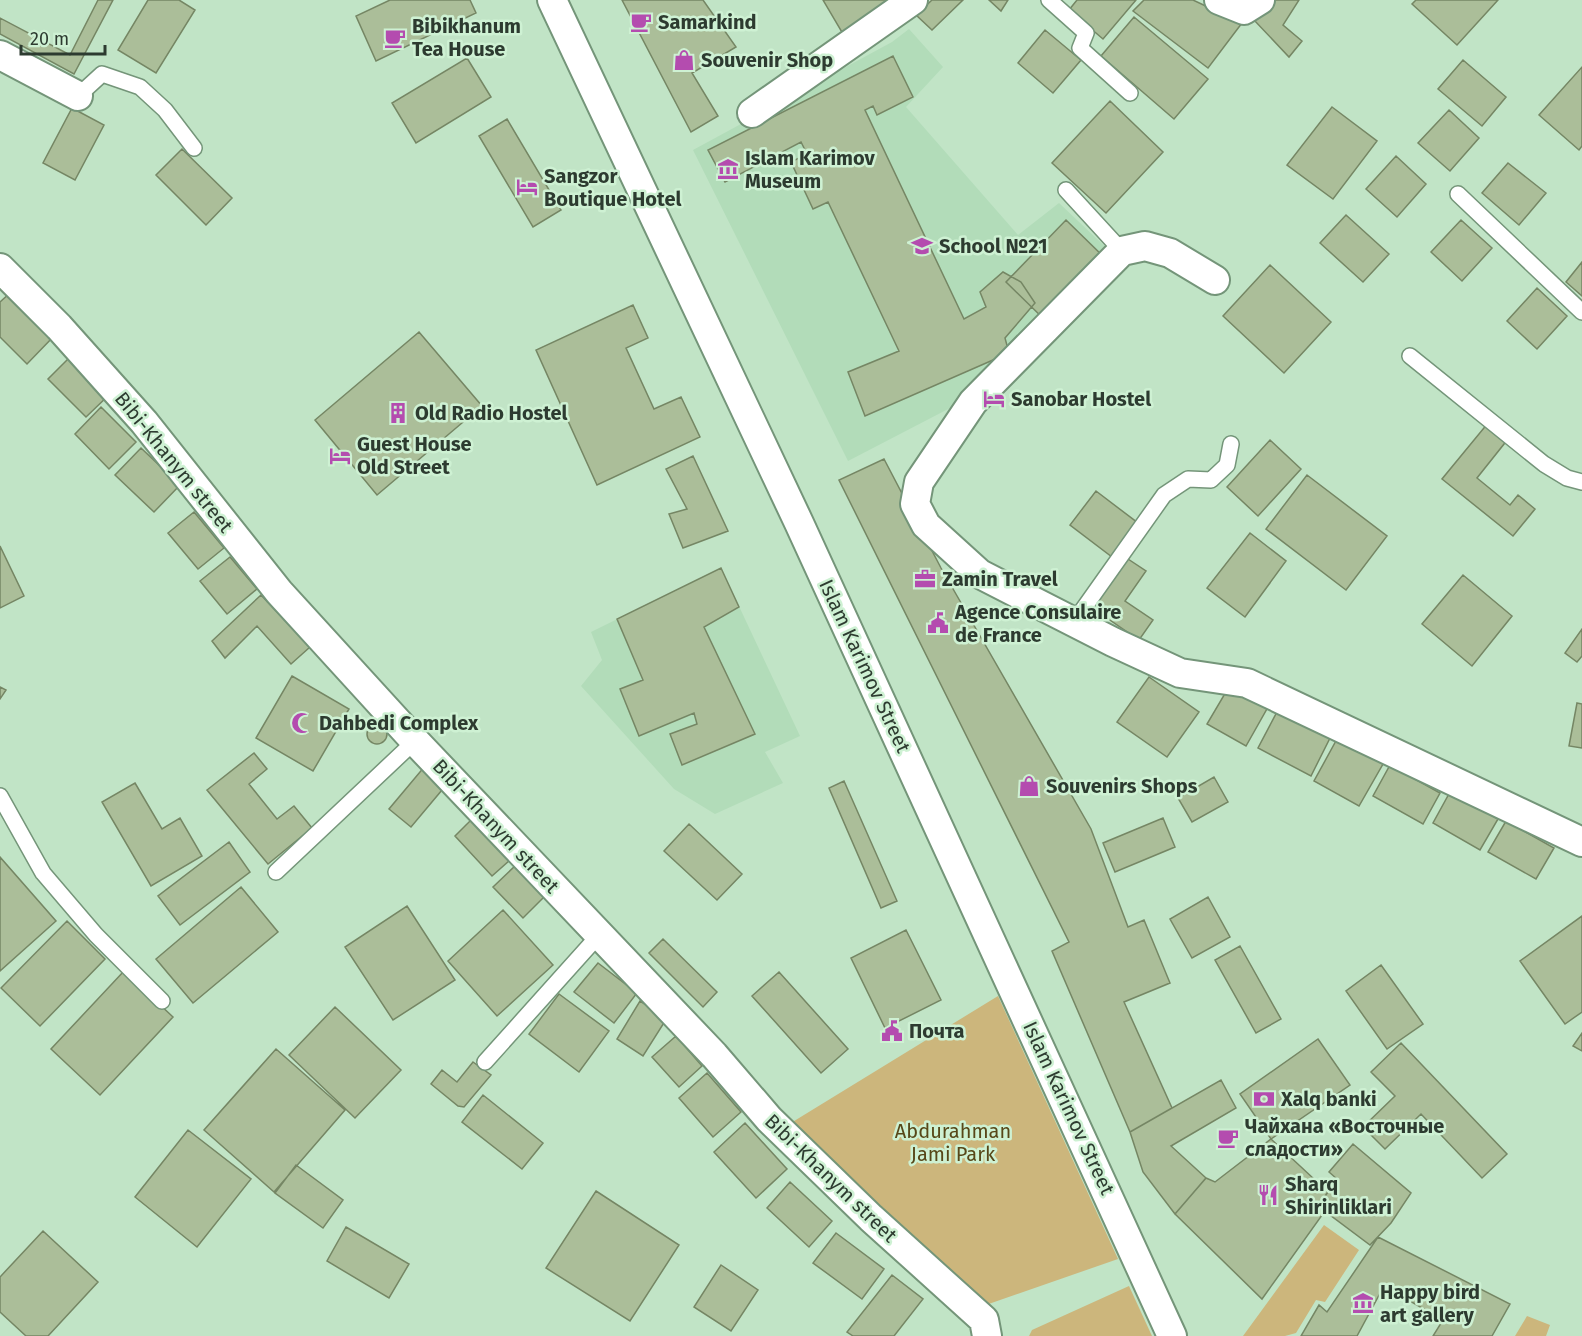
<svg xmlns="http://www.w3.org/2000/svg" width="1582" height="1336" font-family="'Fira Sans',sans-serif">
<rect width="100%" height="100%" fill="#c1e4c6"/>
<path fill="#b2dcb9" d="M909,29L943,67L906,107L1018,235L1059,203L1115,256L952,407L848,461L693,150L892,42Z
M721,568L800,736L765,752L783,783L715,814L674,789L581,686L602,660L591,632Z"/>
<path fill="#ccb67c" d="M998,996L1118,1259L980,1307L786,1126Z
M1324,1225L1359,1250L1325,1302L1316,1300L1296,1333L1285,1336H1243Z
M1129,1286L1152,1336H1029L1032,1330Z
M1527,1316L1550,1325L1546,1336H1515Z"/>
<path fill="#abbe99" stroke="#758664" stroke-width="1.5" d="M98,0H113L74,74L0,34V18L70,55Z
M148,0H179L195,10L156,73L118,50Z
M390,0H470L476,13L376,61L356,16Z
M622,0H703L736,47L692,73L718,116L691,132Z
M823,0H891L843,34Z
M932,0H963L932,30L916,15Z
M989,0H1008L1001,11Z
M1077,0H1136L1103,39L1069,10Z
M1144,0H1193L1242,23L1208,68L1133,11Z
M1271,0H1299L1283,25L1302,41L1289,57L1254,20Z
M1416,0H1498L1457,45L1412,4Z
M1134,17L1208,79L1174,119L1101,56Z
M1045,30L1081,60L1053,93L1018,63Z
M893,56L913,97L877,115L873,106L865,110L964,319L986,307L980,292L1003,272L1021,282L1035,303L1005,338L1009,353L865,416L848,372L899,351L828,202L813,209L791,162L807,154L801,142L725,182L708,150Z
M467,58L491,97L416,143L392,103Z
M1463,60L1506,97L1482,126L1438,89Z
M1582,67V146L1579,150L1539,115Z
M1110,101L1163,152L1106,213L1052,163Z
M1332,107L1377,141L1333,199L1287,165Z
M72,108L104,125L75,180L43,163Z
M1449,110L1479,138L1450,171L1418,143Z
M507,119L561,210L533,227L479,136Z
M182,149L232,198L206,225L156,175Z
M1396,156L1426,184L1397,217L1366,189Z
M1508,163L1546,193L1519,225L1482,193Z
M1346,215L1389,254L1363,282L1320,243Z
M1066,220L1109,262L1049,324L1006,282Z
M1461,220L1492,248L1462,281L1431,252Z
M1582,262V296L1566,282Z
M1270,265L1331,322L1284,373L1223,316Z
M1537,288L1567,316L1537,349L1507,321Z
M10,293L54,336L27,364L0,337V302Z
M633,305L648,338L626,348L654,409L681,397L700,437L597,485L536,350Z
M419,332L482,406L377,495L315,420Z
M72,355L111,393L86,417L48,379Z
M101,407L136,442L109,469L75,434Z
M1488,423L1508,439L1477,478L1510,505L1518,495L1535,509L1513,536L1442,479Z
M1270,440L1301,469L1258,516L1227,487Z
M141,448L180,485L154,512L115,475Z
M693,456L728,531L683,548L669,514L687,509L666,469Z
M884,459L941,568L1091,829L1128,927L1144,920L1170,983L1124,1002L1172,1108L1130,1132L1052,951L1069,942L839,480Z
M1307,475L1387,536L1346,590L1266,529Z
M1096,491L1138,523L1112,557L1070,525Z
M194,512L224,548L198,569L168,533Z
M1250,533L1286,561L1245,617L1207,588Z
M0,546L24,596L0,608Z
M230,557L257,589L227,614L200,581Z
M1125,557L1146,571L1125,601L1153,620L1139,640L1091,607Z
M721,568L739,607L704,627L755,734L682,765L670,734L697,724L694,713L639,736L620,689L643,680L617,619Z
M1463,575L1512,616L1472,666L1422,624Z
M261,595L310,647L291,664L257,626L225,658L212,641Z
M1582,629V656L1577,662L1565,653Z
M292,676L349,709L313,771L256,738Z
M1149,677L1199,712L1167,757L1117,722Z
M1230,685L1268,707L1246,746L1207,724Z
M0,687L6,690L0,699Z
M1577,703L1582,704V748L1569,746Z
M1278,710L1330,738L1311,776L1258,748Z
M367 734a10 10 0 1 1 20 0a10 10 0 1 1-20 0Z
M1337,739L1383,764L1359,806L1314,781Z
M254,753L267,769L249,784L277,819L294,806L312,828L268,864L207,790Z
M1390,765L1440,793L1423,824L1373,796Z
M425,766L447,784L411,827L389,809Z
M1214,777L1228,802L1192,822L1178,798Z
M844,781L897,901L881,908L829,788Z
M135,783L162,829L180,818L202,856L151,886L102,802Z
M1450,792L1498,819L1480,850L1433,823Z
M1163,818L1175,847L1115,872L1103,843Z
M472,819L510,860L492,876L455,836Z
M1506,821L1554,848L1536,879L1488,852Z
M689,824L742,874L717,900L664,851Z
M229,842L250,872L180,925L158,896Z
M0,857L56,921L0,971Z
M516,865L545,896L523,918L493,887Z
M241,887L278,932L193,1003L156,959Z
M1208,897L1230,937L1192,958L1170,919Z
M407,906L455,980L393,1020L345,947Z
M503,910L553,965L497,1016L448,961Z
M1582,916V1012L1565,1024L1520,961Z
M67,921L105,959L40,1026L1,988Z
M906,930L941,1000L885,1028L851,958Z
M663,939L717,992L703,1007L649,953Z
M1240,946L1281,1019L1256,1033L1215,960Z
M598,963L637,993L614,1023L574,992Z
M1381,965L1423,1024L1387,1049L1346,991Z
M124,971L173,1017L100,1095L51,1049Z
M779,972L848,1049L821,1073L752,996Z
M559,994L609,1031L579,1072L529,1034Z
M640,1001L667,1018L643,1056L617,1039Z
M335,1007L401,1070L355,1118L289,1055Z
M1582,1033V1051L1573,1046Z
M676,1036L702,1066L679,1087L652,1057Z
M1318,1039L1350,1085L1271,1139L1240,1094Z
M1401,1043L1507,1154L1482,1178L1421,1114L1385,1149L1363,1127L1395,1096L1371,1072Z
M276,1049L345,1110L274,1192L204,1130Z
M473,1062L491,1075L464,1107L458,1106L431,1084L442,1070L457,1082Z
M707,1073L741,1112L713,1137L679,1098Z
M1221,1080L1236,1108L1171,1146L1206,1178L1175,1214L1143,1172L1130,1132Z
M483,1095L543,1143L522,1169L462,1122Z
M745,1123L787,1169L756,1198L714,1152Z
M188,1130L251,1179L197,1247L135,1197Z
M1271,1139L1328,1192L1318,1206L1325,1211L1262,1299L1175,1214L1206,1178L1215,1182Z
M1353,1144L1411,1193L1391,1223L1370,1245L1318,1206L1337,1179L1329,1172Z
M296,1165L343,1200L323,1228L275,1193Z
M790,1182L832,1221L809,1247L767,1208Z
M596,1191L679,1245L630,1321L546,1268Z
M346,1227L409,1264L389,1298L327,1261Z
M43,1231L98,1282L48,1336H26L0,1312V1277Z
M836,1233L884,1269L862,1299L813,1263Z
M1378,1237L1510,1304L1492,1336H1433L1443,1320L1384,1286L1357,1336H1301L1319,1305L1327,1312Z
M721,1265L758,1290L731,1331L694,1307Z
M892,1275L923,1299L894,1336H853L847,1332Z"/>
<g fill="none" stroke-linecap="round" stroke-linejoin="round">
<defs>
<path id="lane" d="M1049,0L1086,33L1080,48L1130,93
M78,96L102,74L140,87L165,110L194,148
M1066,190L1122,251
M1458,194L1582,312
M1410,356L1544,464L1567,478L1582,482
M1074,622L1164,495L1188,479L1211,480L1227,465L1231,444
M0,796L43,873L96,935L162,1001
M276,872L415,741
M485,1062L599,935"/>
<path id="street" d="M552,0L799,523L1172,1336
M1219,0L1244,10L1260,0
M0,55L78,96
M752,113L913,0
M0,268L59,327L144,422L279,592L415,741L714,1055L769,1119L871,1218L984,1320L987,1336
M1215,280L1170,253L1145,246L1122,251L973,402L919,482L915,504L926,525L980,574L1113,642L1180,673L1247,683L1582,842"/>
</defs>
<use href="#lane" stroke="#749579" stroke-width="18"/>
<use href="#street" stroke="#749579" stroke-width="32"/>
<use href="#lane" stroke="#fff" stroke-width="15"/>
<use href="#street" stroke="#fff" stroke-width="28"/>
</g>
<defs>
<symbol id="cafe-bare" viewBox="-9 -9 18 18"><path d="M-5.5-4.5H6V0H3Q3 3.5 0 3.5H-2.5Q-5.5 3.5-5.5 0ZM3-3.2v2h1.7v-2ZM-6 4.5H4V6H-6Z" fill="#b44caf" stroke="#cef1d3" stroke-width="2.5" paint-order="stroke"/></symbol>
<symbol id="shop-bare" viewBox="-9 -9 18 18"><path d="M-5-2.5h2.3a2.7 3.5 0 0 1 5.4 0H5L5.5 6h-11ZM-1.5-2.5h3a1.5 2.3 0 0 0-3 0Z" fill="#b44caf" stroke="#cef1d3" stroke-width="2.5" paint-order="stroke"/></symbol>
<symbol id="museum-bare" viewBox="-9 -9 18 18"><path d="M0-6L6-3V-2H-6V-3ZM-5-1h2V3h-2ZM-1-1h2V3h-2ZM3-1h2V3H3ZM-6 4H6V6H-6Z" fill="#b44caf" stroke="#cef1d3" stroke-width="2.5" paint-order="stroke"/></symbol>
<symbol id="hotel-bare" viewBox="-9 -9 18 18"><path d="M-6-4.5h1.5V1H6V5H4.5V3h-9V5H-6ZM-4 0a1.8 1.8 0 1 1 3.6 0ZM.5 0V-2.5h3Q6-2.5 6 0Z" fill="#b44caf" stroke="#cef1d3" stroke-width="2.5" paint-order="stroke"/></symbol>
<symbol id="school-bare" viewBox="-9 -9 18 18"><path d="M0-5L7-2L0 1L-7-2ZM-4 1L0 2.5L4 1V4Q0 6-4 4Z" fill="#b44caf" stroke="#cef1d3" stroke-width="2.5" paint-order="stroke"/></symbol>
<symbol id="building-bare" viewBox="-9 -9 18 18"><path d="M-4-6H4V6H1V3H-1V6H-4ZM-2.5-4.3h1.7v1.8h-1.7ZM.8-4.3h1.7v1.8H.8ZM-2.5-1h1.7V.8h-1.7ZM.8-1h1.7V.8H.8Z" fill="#b44caf" stroke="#cef1d3" stroke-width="2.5" paint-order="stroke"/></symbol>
<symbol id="office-bare" viewBox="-9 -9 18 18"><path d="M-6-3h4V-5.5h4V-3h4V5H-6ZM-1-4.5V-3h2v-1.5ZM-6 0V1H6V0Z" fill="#b44caf" stroke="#cef1d3" stroke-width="2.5" paint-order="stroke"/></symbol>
<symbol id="civic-bare" viewBox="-9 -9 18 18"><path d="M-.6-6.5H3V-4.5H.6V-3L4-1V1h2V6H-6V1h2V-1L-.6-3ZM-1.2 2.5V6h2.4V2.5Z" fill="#b44caf" stroke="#cef1d3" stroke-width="2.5" paint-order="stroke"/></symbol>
<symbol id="mosque-bare" viewBox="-9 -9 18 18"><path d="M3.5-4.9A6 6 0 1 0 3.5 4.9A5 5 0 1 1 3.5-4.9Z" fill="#b44caf" stroke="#cef1d3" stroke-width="2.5" paint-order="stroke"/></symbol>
<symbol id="bank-bare" viewBox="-9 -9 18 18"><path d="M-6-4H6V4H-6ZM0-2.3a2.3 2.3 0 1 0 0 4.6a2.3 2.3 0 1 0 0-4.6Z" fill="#b44caf" stroke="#cef1d3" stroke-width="2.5" paint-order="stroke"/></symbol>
<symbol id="restaurant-bare" viewBox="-9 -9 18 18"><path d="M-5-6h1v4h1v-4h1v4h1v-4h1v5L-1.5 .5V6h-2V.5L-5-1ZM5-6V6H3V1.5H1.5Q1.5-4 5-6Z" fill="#b44caf" stroke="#cef1d3" stroke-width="2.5" paint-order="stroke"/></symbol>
</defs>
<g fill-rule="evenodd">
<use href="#cafe-bare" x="626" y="7" width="30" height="30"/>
<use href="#cafe-bare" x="380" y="23" width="30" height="30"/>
<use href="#shop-bare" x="669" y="45" width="30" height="30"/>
<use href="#museum-bare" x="713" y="154" width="30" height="30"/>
<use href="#hotel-bare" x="512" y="172" width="30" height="30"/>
<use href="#school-bare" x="907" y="231" width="30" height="30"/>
<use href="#hotel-bare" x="979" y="384" width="30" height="30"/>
<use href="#building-bare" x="383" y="398" width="30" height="30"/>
<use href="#hotel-bare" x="325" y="441" width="30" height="30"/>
<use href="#office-bare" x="910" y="564" width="30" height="30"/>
<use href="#civic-bare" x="923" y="608" width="30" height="30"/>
<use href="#mosque-bare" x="287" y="708" width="30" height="30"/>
<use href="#shop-bare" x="1014" y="771" width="30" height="30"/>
<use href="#civic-bare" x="877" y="1016" width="30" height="30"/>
<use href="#bank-bare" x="1249" y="1084" width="30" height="30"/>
<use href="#cafe-bare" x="1213" y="1123" width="30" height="30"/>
<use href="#restaurant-bare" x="1253" y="1180" width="30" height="30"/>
<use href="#museum-bare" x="1348" y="1288" width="30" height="30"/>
</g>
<g text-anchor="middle" stroke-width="5" stroke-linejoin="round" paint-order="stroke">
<g font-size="20" font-weight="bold" fill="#2d3b30" stroke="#cef1d3" text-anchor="start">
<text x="658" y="29">Samarkind</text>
<text x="412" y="33">Bibikhanum<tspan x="412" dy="23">Tea House</tspan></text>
<text x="701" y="67">Souvenir Shop</text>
<text x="745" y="165">Islam Karimov<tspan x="745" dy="23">Museum</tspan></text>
<text x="544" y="183">Sangzor<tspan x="544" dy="23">Boutique Hotel</tspan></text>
<text x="939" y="253">School №21</text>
<text x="1011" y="406">Sanobar Hostel</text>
<text x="415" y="420">Old Radio Hostel</text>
<text x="357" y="451">Guest House<tspan x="357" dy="23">Old Street</tspan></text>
<text x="942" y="586">Zamin Travel</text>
<text x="955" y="619">Agence Consulaire<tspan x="955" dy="23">de France</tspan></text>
<text x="319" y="730">Dahbedi Complex</text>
<text x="1046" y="793">Souvenirs Shops</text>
<text x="909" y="1038">Почта</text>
<text x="1281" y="1106">Xalq banki</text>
<text x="1245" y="1133">Чайхана «Восточные<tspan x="1245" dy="23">сладости»</tspan></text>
<text x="1285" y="1191">Sharq<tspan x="1285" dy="23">Shirinliklari</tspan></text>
<text x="1380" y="1299">Happy bird<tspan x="1380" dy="23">art gallery</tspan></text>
</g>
<g font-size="20" fill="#2d3b30" stroke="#cef1d3">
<text transform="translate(174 462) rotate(51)" y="7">Bibi-Khanym street</text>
<text transform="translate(865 666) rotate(65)" y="7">Islam Karimov Street</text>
<text transform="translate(496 826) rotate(47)" y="7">Bibi-Khanym street</text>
<text transform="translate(1069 1108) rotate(65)" y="7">Islam Karimov Street</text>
<text transform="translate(831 1178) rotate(44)" y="7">Bibi-Khanym street</text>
</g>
<g font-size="20" fill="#574718" stroke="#cef1d3">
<text x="953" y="1138">Abdurahman<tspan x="953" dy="23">Jami Park</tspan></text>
</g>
</g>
<path d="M21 45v9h84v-9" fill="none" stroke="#2d3b30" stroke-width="3"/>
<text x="30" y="45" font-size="18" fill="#2d3b30" stroke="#cef1d3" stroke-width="4.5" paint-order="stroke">20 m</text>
</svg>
